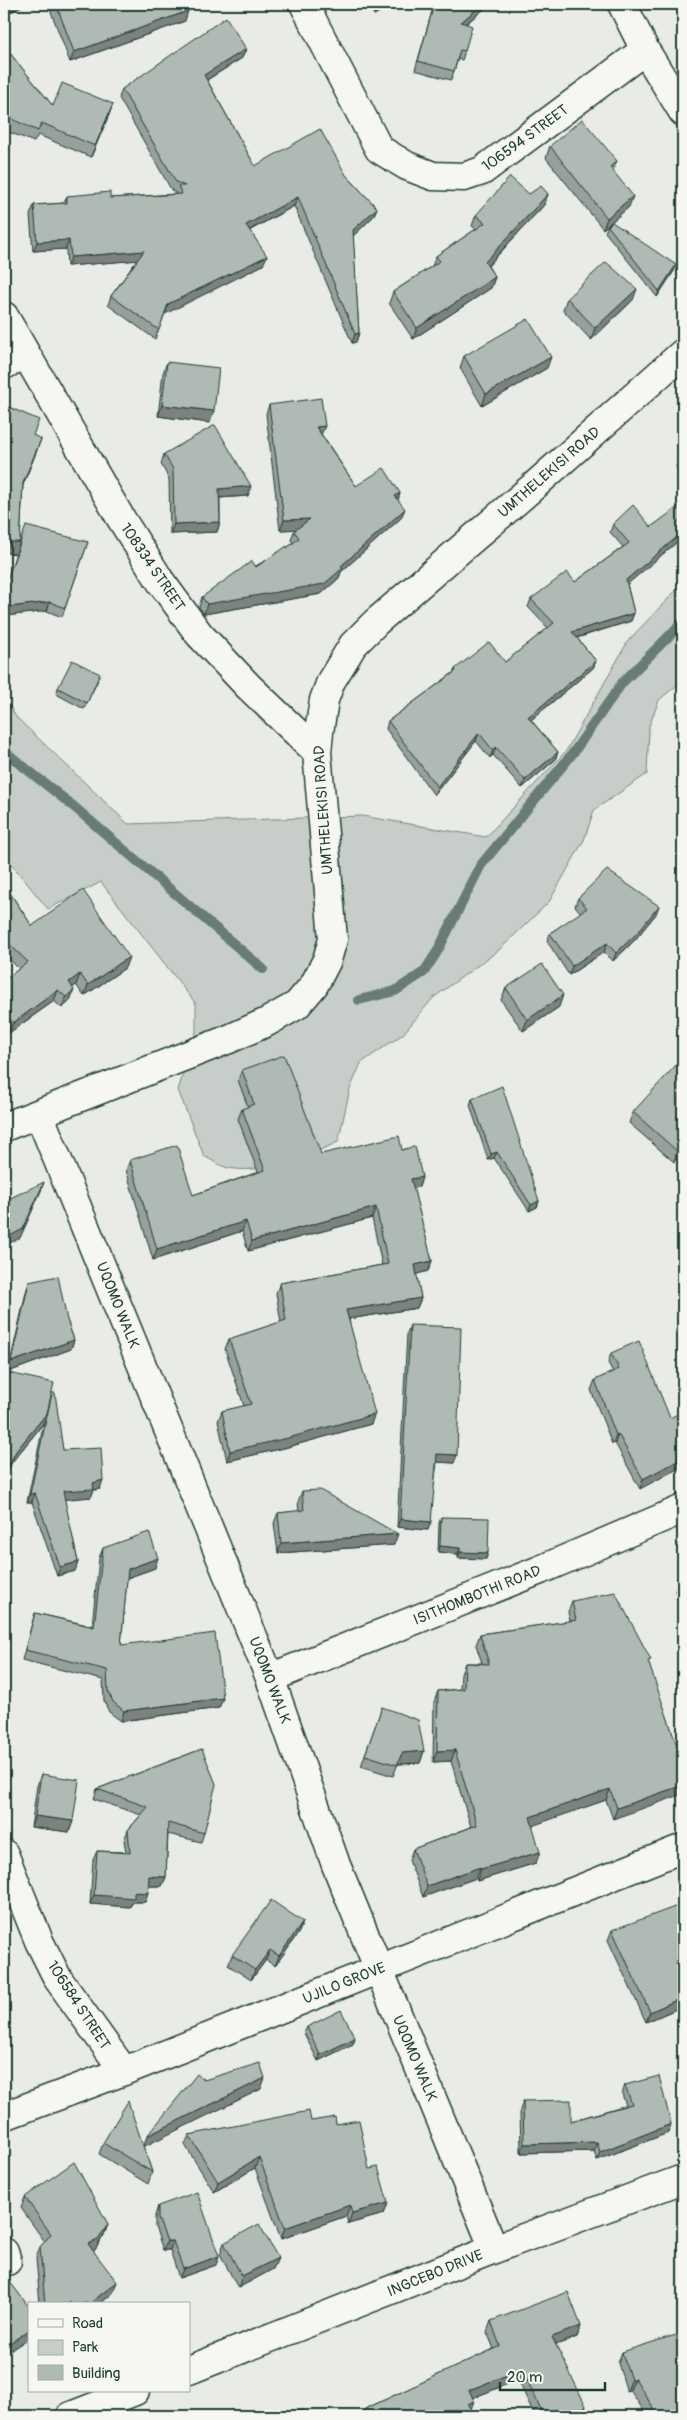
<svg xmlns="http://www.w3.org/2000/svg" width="687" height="2420" font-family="Pangolin,sans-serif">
<rect width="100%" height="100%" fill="#e9ebe7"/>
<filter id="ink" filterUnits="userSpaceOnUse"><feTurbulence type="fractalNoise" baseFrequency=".02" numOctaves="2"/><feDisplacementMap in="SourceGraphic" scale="10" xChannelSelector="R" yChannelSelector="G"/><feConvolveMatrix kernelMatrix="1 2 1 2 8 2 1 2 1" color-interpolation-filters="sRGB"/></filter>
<g filter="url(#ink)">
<path fill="#c7cec9" stroke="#73867e" d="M683,583V680L659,700L649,726L647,774L594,810L584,840L549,902L499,950L433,998L403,1034L361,1063L350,1089L338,1142C308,1156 262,1175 229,1168C221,1167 212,1160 204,1156L178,1090L196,1032V1004L101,882L48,909L4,855V697L16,717L128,824L362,816L486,837L566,751L628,641Z"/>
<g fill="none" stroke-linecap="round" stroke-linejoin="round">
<path stroke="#687c75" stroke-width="10" d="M4,751L73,806L263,969
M359,1000L395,991L424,972L437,952L481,865L573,753L622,683L683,622"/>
<defs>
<path id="minor" d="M304,4L379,149L407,166L433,176L464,177L482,171L645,50
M622,4L645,50L683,112
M4,316L120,517L161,582L199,634L248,686L317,752
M4,365L25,354
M39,1114L270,1678L336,1865L494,2249
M4,1127L229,1039L267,1022L297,1005L314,985L327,960L333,939L317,752L319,732L324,700L331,681L353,645L376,622L534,486L683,353
M270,1678L540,1570L683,1509
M4,1854L39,1941L58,1979L124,2071
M4,2116L124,2071L683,1848
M4,2252L7,2261"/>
<path id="secondary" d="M189,2370L494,2249L683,2179
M71,2416L135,2391"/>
</defs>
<use href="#minor" stroke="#1f3d34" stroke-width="31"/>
<use href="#secondary" stroke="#1f3d34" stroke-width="31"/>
<use href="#minor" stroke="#f6f6f2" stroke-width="28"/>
<use href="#secondary" stroke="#f6f6f2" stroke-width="28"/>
</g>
<path fill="#97a09c" stroke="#1f3d34" d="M48,4H184L185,21L70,62Z
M368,4H393L374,15Z
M490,4L466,24L465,51L462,60L458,59L451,80L415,70L433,8Z
M4,46L53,106L113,104L91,157L38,135L34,142L9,132L4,125Z
M246,49L242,58L207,80L255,166L346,175L377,208L373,217L353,236L359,333L356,342L352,343L294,206L249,231L263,265L165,313L155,339L108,305L111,296L137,260L67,266L66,249L33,251L30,215L34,205L64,203L67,196L110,198L175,194L176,193L172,191L119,98L122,89Z
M550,146L613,171L629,207L603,229L546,158Z
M529,194H548L544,205L488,266L495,277L491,288L413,339L389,303L393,292L432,266L436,256L476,229L472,226L476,215Z
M608,226L676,265L674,271L657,297L605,232Z
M567,298L633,300L591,340L563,310Z
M464,356L547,368L482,406L460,368Z
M167,362L210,423L158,416L163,373Z
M269,405L322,435L356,486L400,493L398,500L401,518L341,572L339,578L321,594L204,614L199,607L202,597L287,548L293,543L291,540L294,531L296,529L280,530L266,414Z
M33,435L37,450L23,485L20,542H88L62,617L47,611L5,616L4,601V589L18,547L4,553Z
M683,453V477L676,467L680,456Z
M164,454L248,496L220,498V522L217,532L170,534L169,479L161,464Z
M683,505V537L627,584L634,613L631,621L577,638L596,661L593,668L531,720L558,752L555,760L522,788L493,755L490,758L476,741L434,795L386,729L388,721L453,673L455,669L505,662L548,628L528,607L531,599L575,582L623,547L610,532L613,524L651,527Z
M98,680L84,709L56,694L58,688Z
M4,884L32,926L125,968L84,996L76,985L72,988L70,1001L62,1008L54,1001L9,1033L4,1026V980L19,969L4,954Z
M578,898L656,914L634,941L613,961L604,952L569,975L547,941L550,933L581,913L575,906Z
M506,988L559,1007L523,1031L501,1000Z
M683,1063V1151L674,1162L629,1123L633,1112Z
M242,1070L321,1154L402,1150L422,1177L419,1187L413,1188L432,1261L428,1271L416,1274L421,1298L417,1308L349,1319L371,1424L284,1448L227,1461L218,1421L222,1411L244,1406L225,1349L229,1339L281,1322L276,1293L280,1283L382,1265L372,1218L248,1251L242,1231L153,1260L126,1170L130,1160L193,1195L258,1172L238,1119L242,1109L248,1107L238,1080Z
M472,1099L539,1201L537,1207L529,1211L494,1158L488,1160L470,1105Z
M29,1282L67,1320L74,1340L71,1349L8,1372L26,1292Z
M410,1325L454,1463L437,1462L428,1530L397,1527L407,1333Z
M611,1353L670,1418L640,1489L615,1443L612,1444L591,1390L595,1380L613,1372L608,1363Z
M9,1373L52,1393L63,1450L100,1489L94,1490L91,1497L64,1499L78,1562L75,1571L57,1576L32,1502H27L44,1422L43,1424L12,1462L4,1478V1389Z
M302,1491L394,1545L278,1553L274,1523L278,1513L299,1511L298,1502Z
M441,1517L488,1553L486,1559L458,1558V1554L438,1552L439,1523Z
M103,1548L155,1568L127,1578L121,1645L223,1698L219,1708L121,1721L109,1712L104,1701L103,1680L22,1660L32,1623L35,1613L92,1626L99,1558Z
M683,1578V1608L675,1591L679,1581Z
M572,1601L649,1666L683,1763L613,1819L606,1800L532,1825L536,1863L477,1881L476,1878L423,1897L409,1860L413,1849L471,1827L451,1761L433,1762L434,1702L438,1691L460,1689L461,1674L465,1663H482L476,1645L480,1634L570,1621L568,1612Z
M382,1707L424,1751L420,1763L398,1764L393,1776L361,1766Z
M202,1749L204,1833L201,1842L168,1834L166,1877L162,1886H149L145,1902H132L130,1907L90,1904L93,1860L97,1851L126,1852L124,1840L128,1830L141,1815L94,1799L97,1789Z
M41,1774L73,1821L69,1832L31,1827L37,1786Z
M303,1922L299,1932L275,1966L266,1960L251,1980L228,1965L232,1955Z
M612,1930L683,2006L646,2022L608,1940Z
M307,2027L353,2044L318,2061L304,2033Z
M204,2080L261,2089L143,2146L152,2172L148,2184L99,2154L103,2143L143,2146Z
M625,2085L671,2124L668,2133L597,2160L594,2151L521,2153L520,2110L523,2101L571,2121L626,2105L622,2094Z
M311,2121L369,2169L388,2203L384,2214L348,2224L346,2216L281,2239L255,2168L214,2192L185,2145L189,2135Z
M25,2197L108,2224L104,2235L95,2250L93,2251L113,2293L100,2304H40L36,2258L40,2247L45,2242L21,2208Z
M158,2206L216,2265L179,2278L170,2250H163L155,2227V2216Z
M224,2243L278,2258L273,2269L238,2288L220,2254Z
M491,2321L581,2326L577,2337L556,2345L583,2416H535L518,2380L472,2398L471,2409L475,2416H362L365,2409L494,2349L487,2332Z
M622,2352L683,2416H647L630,2390L627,2392L618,2363Z"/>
<path fill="#7b827f" stroke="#1f3d34" d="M12,4H25L4,16V9Z
M385,4H393L374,15L377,9Z
M483,4H490L457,31L461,22Z
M188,11L185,21L70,62L74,52Z
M246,49L242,58L200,84L204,75Z
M113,104L109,115L91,157L95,146Z
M617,161L612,172L610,167Z
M548,194L544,205L481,273L485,262Z
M633,196L629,207L603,229L607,218Z
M298,197L294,206L242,234L246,225Z
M377,208L373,217L350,239L353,230Z
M69,240L66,249L33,251L37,242Z
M144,251L140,260L67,266L71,257Z
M267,256L263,265L165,314L168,304Z
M676,265L674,271L657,297L659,291Z
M495,277L491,288L413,339L417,328Z
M637,289L633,300L591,340L595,328Z
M359,333L356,342L352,343L355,334Z
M551,357L547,368L482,406L486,394Z
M162,405L214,411L210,423L158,416Z
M325,426L321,435L316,427Z
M41,439L37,450L19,494L23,483Z
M251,486L248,496L216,498L219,489Z
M400,493L397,503L395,496Z
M405,509L401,518L341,572L339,578L321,594L204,614L207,604L341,566Z
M310,519L306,529L280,530L284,520Z
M220,522L217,532L170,534L174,524Z
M683,532V537L623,588L626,580Z
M4,542H20L16,554L4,553Z
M50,602L47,611L5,616L9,607Z
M634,613L631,621L569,640L572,632Z
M596,661L593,668L525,725L528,717Z
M479,733L476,741L434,795L437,787Z
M496,747L493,755L490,758L493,750Z
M558,752L555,760L522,788L525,780Z
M659,906L656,914L634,941L613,961L616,953Z
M607,943L604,952L569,975L572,966Z
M129,957L125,968L84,996L88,985Z
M80,974L76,985L65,993L69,982Z
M58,990L54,1001L9,1033L13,1023Z
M74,990L70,1001L62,1008L66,997Z
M563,995L559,1007L523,1031L527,1020Z
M683,1145V1151L674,1162L677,1151Z
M497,1152L494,1158L488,1160L491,1154Z
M422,1177L419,1187L407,1189L411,1179Z
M44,1182L41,1191L20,1238L4,1246V1239Z
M539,1201L537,1207L529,1211L531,1205Z
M376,1207L372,1218L248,1251L252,1241Z
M246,1221L242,1231L153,1260L157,1249Z
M432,1261L428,1271L411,1276L415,1265Z
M421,1298L417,1308L342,1320L346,1310Z
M74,1340L71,1349L8,1372L11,1362Z
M47,1413L43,1424L12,1462L4,1478V1475L16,1451Z
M375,1414L371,1424L284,1448L227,1461L230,1451Z
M618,1434L615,1443L612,1444L616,1435Z
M437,1454L457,1455L454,1463L435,1462Z
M683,1458V1466L640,1489L643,1479Z
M103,1480L100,1489L94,1490L91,1497L60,1500L63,1491Z
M35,1493L32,1502H27L30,1494Z
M400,1519L431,1522L428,1530L397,1527Z
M398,1534L394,1545L278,1553L281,1543Z
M440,1546L460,1548L458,1554L438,1552Z
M460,1552L488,1553L486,1559L458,1558Z
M158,1558L155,1568L124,1579L128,1569Z
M78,1562L75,1571L57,1576L60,1567Z
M223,1698L219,1708L121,1721L124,1711Z
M455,1750L451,1761L433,1762L437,1751Z
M424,1751L420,1763L397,1764L402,1753Z
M683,1785V1794L613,1819L617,1808Z
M610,1789L606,1800L526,1828L530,1817Z
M35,1816L73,1821L69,1832L31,1827Z
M540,1852L536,1863L477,1881L481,1869Z
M480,1867L476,1878L423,1897L427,1886Z
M149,1876L166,1877L162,1886H146Z
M134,1892L148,1893L145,1902H132L130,1907L90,1904L94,1895Z
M303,1922L299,1932L275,1966L279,1956Z
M270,1950L266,1960L251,1980L255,1970Z
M683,1997V2006L646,2022L650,2012Z
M355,2038L353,2044L318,2061L320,2055Z
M265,2078L261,2089L143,2147L147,2136Z
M671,2124L668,2133L597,2160L600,2152Z
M597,2142L594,2151L521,2153L524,2144Z
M259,2157L255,2168L214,2192L218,2182Z
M388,2203L384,2214L348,2224L352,2213Z
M350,2205L346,2216L281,2239L285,2228Z
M108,2224L104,2235L95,2250L85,2255L88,2244Z
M167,2241H173L170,2250H163Z
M219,2256L216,2265L179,2278L183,2269Z
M278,2258L273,2269L238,2288L242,2276Z
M117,2282L113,2293L100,2304H89Z
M581,2326L577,2337L548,2348L552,2337Z
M29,2330V2338L4,2355V2347Z
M522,2369L518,2380L465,2401L469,2390Z
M635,2378L630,2390L627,2392L631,2380Z
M474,2401L470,2412L468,2404Z
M586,2406L583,2416H569Z"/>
<path fill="#b0bab5" stroke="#1f3d34" d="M4,4H12L4,9Z
M56,4H184L188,11L74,52Z
M373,4H385L377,9Z
M440,4H483L461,22L472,26L465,51L460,50L454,71L418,61L433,8Z
M226,17L246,49L204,75L255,166L320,129L346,175L377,208L353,230L359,333L355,334L298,197L246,225L267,256L168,304L159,330L111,296L144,251L71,257L69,240L37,242L34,205L67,203V196L110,192V198L182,194L178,186H185L176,182L122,89Z
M4,46L53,106L62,83L113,104L95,146L42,123L38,131L14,120L4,108Z
M582,119L617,161L610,167L633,196L607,218L550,146Z
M510,177L529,194L541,186L548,194L485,262L495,277L417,328L393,292L440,261L436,256L485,223L476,215Z
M612,222L676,265L659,291L608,226Z
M606,262L637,289L595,328L567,298Z
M528,319L551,357L486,394L464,356Z
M167,362L219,368L214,411L162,405Z
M321,398L325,426L316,427L356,486L384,468L400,493L395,496L405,509L341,566L343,568L324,584L207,604L202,597L252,561L256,567L287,546V548L299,538L294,531L310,519L284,520L269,405Z
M4,405L39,420L33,435L41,439L23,483L20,542H4Z
M215,425L251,486L219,489L220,522L174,524L173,469L164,454Z
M683,453V460L680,456Z
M682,504L683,505V532L626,580L634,613L572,632L596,661L528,717L558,752L525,780L496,747L493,750L479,733L437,787L388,721L456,671L455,669L489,642L505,662L554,623L531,599L567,572L575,582L629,543L613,524L633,505L651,527Z
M26,526L88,542L65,608L50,602L9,607L6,583Z
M72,660L100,674L87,703L58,688Z
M607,870L659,906L637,933L616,953L607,943L572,966L550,933L587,908L578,898Z
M4,884L32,926L83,890L129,957L88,985L80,974L69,982L74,990L66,997L58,990L13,1023L4,1010V980L28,962L4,939Z
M542,964L563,995L527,1020L506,988Z
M284,1055L321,1154L399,1136L402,1150L415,1146L422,1177L411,1179L432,1261L415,1265L421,1298L346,1310L375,1414L288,1438L230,1451L222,1411L251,1404L229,1339L286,1320L280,1283L388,1264L376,1207L252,1241L246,1221L157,1249L130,1160L177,1145L193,1195L265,1170L242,1109L254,1104L242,1070Z
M683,1063V1145L677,1151L633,1112L676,1065Z
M502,1086L539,1201L531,1205L497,1152L491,1154L472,1099Z
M44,1182L23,1229L4,1239V1201Z
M58,1276L67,1320L74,1340L11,1362L29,1282Z
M410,1325L461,1327L457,1455L437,1454L431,1522L400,1519Z
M639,1341L670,1418L683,1411V1458L643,1479L618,1434L616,1435L595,1380L619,1369L611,1353Z
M9,1373L54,1383L47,1413L16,1451L4,1475V1396Z
M52,1393H55L63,1450L101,1448L103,1480L93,1483L94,1489L63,1491L78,1562L60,1567L35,1493L30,1494Z
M320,1490L398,1534L281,1543L278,1513L304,1510L302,1491Z
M441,1517L489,1518L488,1553L460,1552V1548L440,1546Z
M149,1532L158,1558L128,1569L121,1645L215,1633L223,1698L124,1711L113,1702L108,1691L107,1670L25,1650L35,1613L94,1627L103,1548Z
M683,1578V1590L679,1581Z
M615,1592L651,1660L648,1661L683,1763V1785L617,1808L610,1789L530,1817L540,1852L481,1869L480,1867L427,1886L413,1849L477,1825L455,1750L437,1751L438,1691L464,1689L465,1663L489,1664L480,1634L576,1620L572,1601Z
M382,1707L418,1720L424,1751L402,1753L397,1765L365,1755Z
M202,1749L216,1784L204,1833L168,1823L166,1877L149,1876L148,1893L134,1892V1898L94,1895L97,1851L130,1853L128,1830L148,1807L97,1789Z
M41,1774L79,1780L73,1821L35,1816Z
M271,1900L303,1922L279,1956L270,1950L255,1970L232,1955Z
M683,1904V1997L650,2012L612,1930Z
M341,2010L355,2038L320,2055L307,2027Z
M260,2063L265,2078L147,2136L197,2074L204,2080Z
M659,2076L671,2124L600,2152L597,2142L524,2144L523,2101L571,2100V2121L632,2104L625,2085Z
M128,2101L152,2172L103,2143Z
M309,2111L311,2121L335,2117L336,2124L359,2120L369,2169L378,2167L388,2203L352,2213L350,2205L285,2228L259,2157L218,2182L189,2135Z
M74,2162L108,2224L98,2240L88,2244L117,2282L89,2304H88L86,2301L83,2304H72L70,2302L68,2304H45L40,2247L51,2234L25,2197Z
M197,2192L219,2256L183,2269L173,2241H167L158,2218V2206Z
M259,2224L278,2258L242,2276L224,2243Z
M4,2274L29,2307V2330L4,2347Z
M568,2292L581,2326L552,2337L586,2406L569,2416H544L522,2369L469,2390L474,2401L468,2404L475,2416H415L412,2411V2416H367L365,2409L500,2346L491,2321Z
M675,2335L683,2362V2378H682L683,2380V2416H648L655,2411L635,2378L631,2380L622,2352Z
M303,2410L305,2416H275Z"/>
</g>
<g text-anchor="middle" stroke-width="4.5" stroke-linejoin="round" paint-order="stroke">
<g font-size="15" fill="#1f3d34" stroke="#f6f6f2">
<text transform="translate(525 138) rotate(-36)" y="5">106594 STREET</text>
<text transform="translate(549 472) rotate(-41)" y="5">UMTHELEKISI ROAD</text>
<text transform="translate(153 567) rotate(56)" y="5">108334 STREET</text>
<text transform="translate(323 810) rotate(-94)" y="5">UMTHELEKISI ROAD</text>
<text transform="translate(118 1305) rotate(68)" y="5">UQOMO WALK</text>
<text transform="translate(477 1595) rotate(-22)" y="5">ISITHOMBOTHI ROAD</text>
<text transform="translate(270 1680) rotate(69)" y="5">UQOMO WALK</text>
<text transform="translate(344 1983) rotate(-22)" y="5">UJILO GROVE</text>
<text transform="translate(79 2005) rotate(57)" y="5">106584 STREET</text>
<text transform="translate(415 2058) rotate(67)" y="5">UQOMO WALK</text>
<text transform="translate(435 2273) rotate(-22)" y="5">INGCEBO DRIVE</text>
</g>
</g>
<rect width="687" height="2420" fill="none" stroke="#f6f6f2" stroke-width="20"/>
<rect x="10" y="10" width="667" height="2400" fill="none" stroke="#1f3d34" stroke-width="2" filter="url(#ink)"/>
<rect x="28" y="2302" width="162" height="90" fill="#f6f6f2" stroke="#a0aca6"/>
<rect x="38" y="2319" width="25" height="8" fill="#f6f6f2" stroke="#a0aca6"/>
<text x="72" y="2328" font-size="15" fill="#1f3d34">Road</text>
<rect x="38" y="2340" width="25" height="15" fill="#c7cec9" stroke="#a0aca6"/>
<text x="72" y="2352" font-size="15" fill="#1f3d34">Park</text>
<rect x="38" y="2365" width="25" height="15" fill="#b0bab5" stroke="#a0aca6"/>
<text x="72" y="2378" font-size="15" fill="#1f3d34">Building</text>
<path d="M500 2382v8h105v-8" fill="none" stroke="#1f3d34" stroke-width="2.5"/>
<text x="507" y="2382" font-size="15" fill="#1f3d34" stroke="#f6f6f2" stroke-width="4" paint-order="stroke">20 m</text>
</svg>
